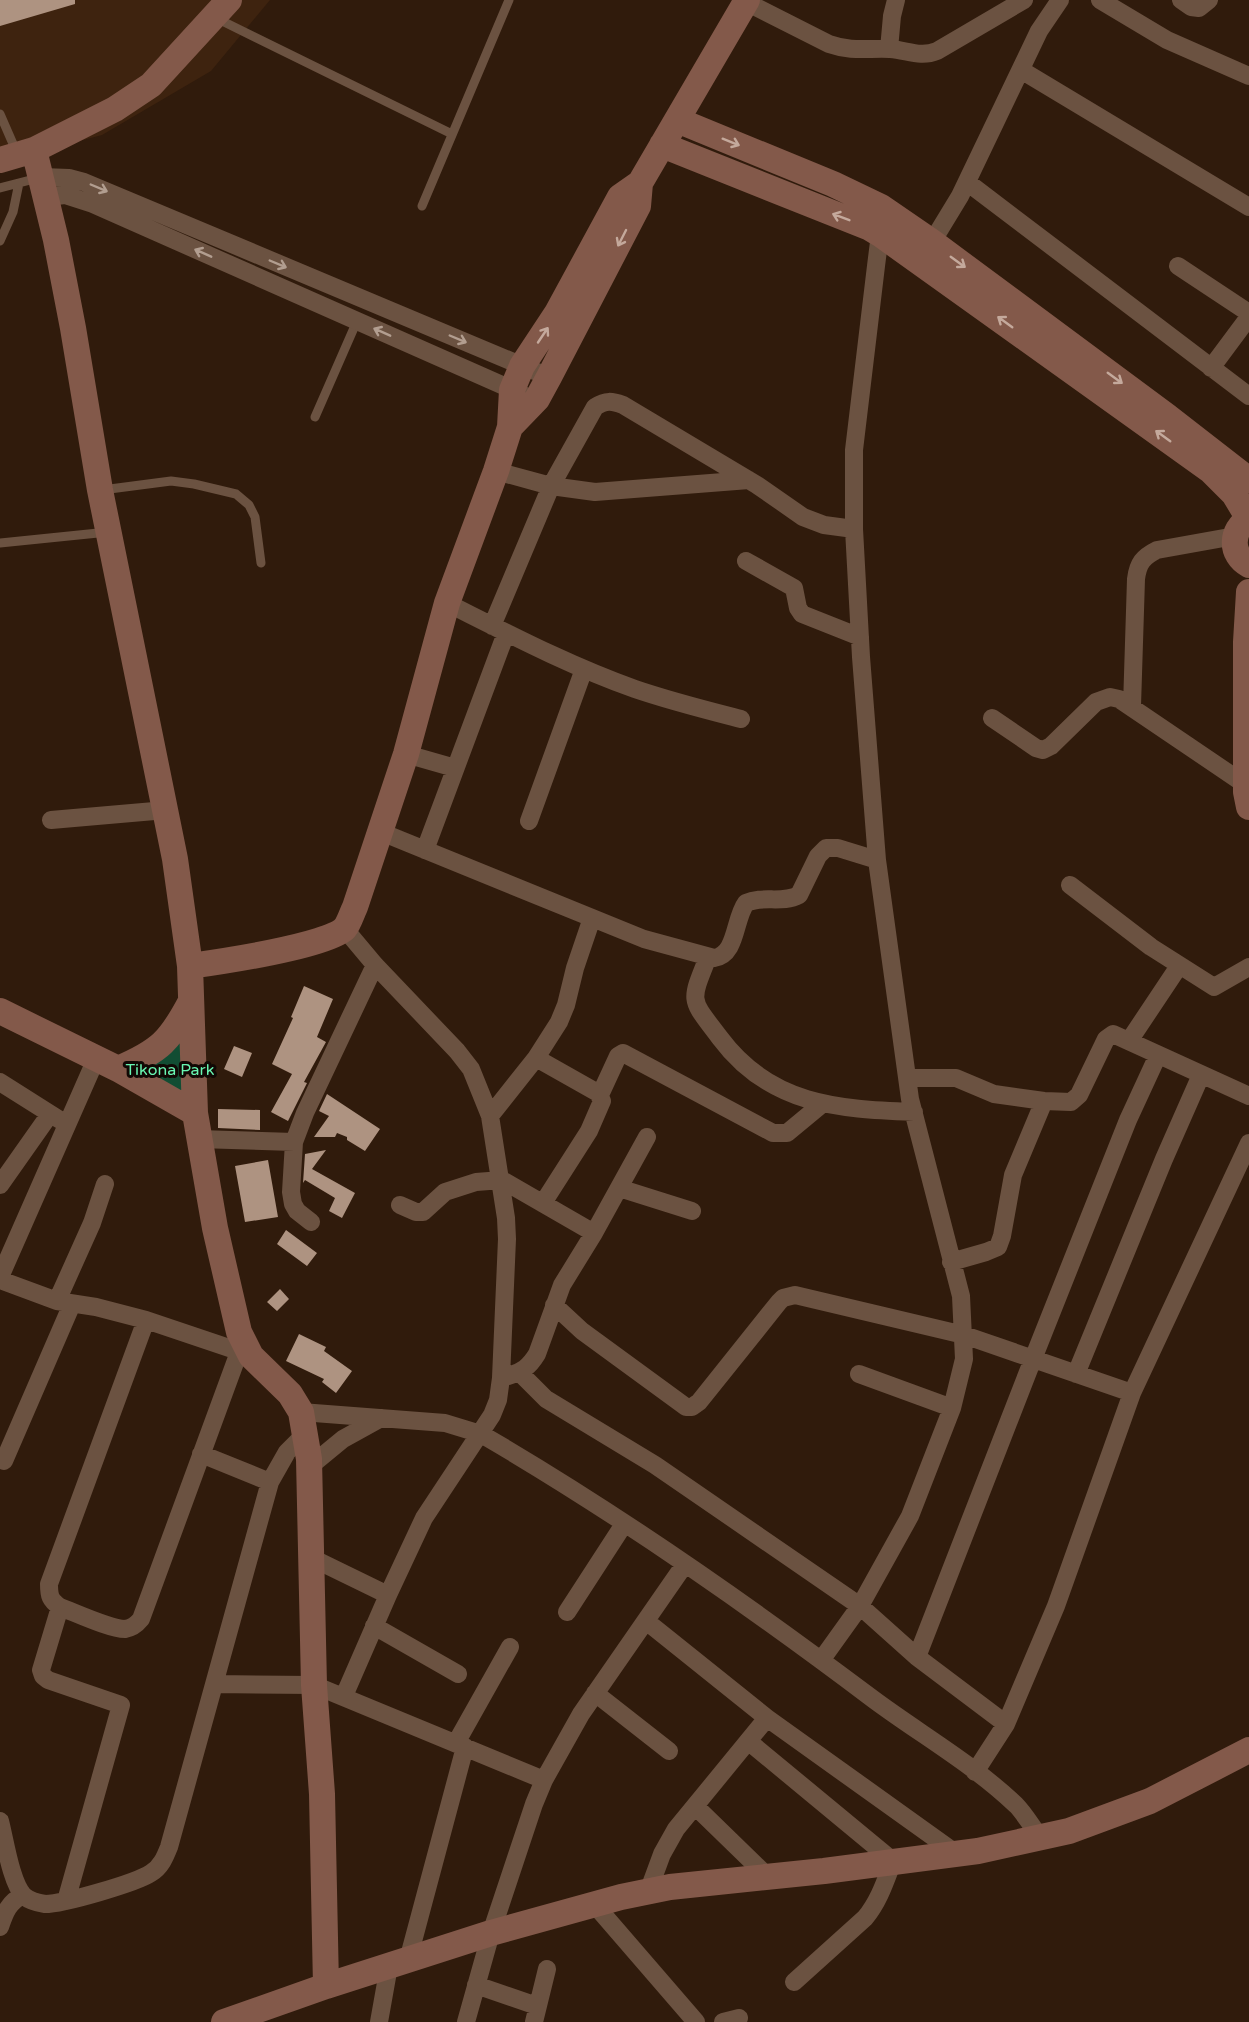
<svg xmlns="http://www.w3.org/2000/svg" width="1249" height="2022" font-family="'Varela Round',sans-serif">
<rect width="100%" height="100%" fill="#301b0c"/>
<path fill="#3e230f" d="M0,0H270L211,71L102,135L0,162Z"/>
<path fill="#124d33" d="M184,1024L195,1107L128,1069Z"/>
<path fill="#ae9381" d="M0,0H75V4L0,26Z
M304,986L333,999L317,1037L326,1042L304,1082L307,1083L288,1121L271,1112L292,1074L272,1064L293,1018L291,1017Z
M234,1046L252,1053L242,1077L224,1069Z
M327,1094L380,1129L365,1151L347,1140V1137L337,1133L335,1137H314L329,1116L319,1111Z
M218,1109L260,1110V1130L218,1128Z
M326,1150L312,1169L355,1193L342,1218L329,1211L335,1198L305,1180L303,1183L305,1154Z
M268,1160L278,1217L245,1222L235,1166Z
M286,1230L317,1253L307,1266L277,1244Z
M280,1289L289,1299L277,1311L267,1302Z
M299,1334L326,1347L324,1351L352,1371L336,1393L322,1382L324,1379L286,1361Z"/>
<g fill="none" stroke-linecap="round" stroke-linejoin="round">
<path stroke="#6b5241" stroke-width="9" d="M216,18L452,134
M0,114L17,153
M0,188L38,178
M422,206L509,0
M0,241L13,212L19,183
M315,417L357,321
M102,490L171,481L194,484L236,494L249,505L255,517L261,563
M0,543L108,532"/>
<path stroke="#6b5241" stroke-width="18" d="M1100,0L1167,40L1249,76
M1181,0L1191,7L1199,8L1209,0
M746,2L829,44C852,52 867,48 890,49C907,50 920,58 937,51L1024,0
M889,49L892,16L896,0
M1021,70L1249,207
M42,177L69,178L84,182L549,377
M967,182L1249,396
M47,197L65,195L93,204L522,394
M926,252L960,196L1039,31L1060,0
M1178,266L1249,313
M1211,368L1249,317
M496,471L551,486L595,492L749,480
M746,561L794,588L798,608L802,614L860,637
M447,603C509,634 570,666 635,689C670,701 706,710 741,719
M492,626L551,486L595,407C606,400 612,401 623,405L757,485L803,517L824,525L854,529
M1132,706L1136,579C1138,563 1143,557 1157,550L1235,536
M992,718L1036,748L1043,750L1051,746L1096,702L1110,697L1119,699L1246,785
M406,754L455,768
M51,820L166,810
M529,821L584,669
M381,832L644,939L714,958C737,955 734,919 746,903C763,895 782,904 799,895L818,856L826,848H838L877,860
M425,850L506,633
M1070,885L1151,947L1214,987L1249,967
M708,957C689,1004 690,998 720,1038C770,1105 837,1109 914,1112
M1129,1041L1179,966
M536,1058L598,1093L602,1101L589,1131L543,1203
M907,1078H956L994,1094L1044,1101L1071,1102L1079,1095L1106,1039L1113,1034L1249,1096
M0,1082L60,1120
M600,1095L618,1056L623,1053L773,1133H787L822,1104
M490,1116L536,1058L559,1022L566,1005L575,968L592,918
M198,1139L294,1142
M0,1185L50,1114
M619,1188L692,1211
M400,1205L416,1212H423L445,1192L476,1182L502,1180L594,1233
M311,1222L297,1211L293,1204L291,1192L294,1142L305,1113L375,965
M951,1262L986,1252L998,1247L1002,1236L1013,1175L1044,1101
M0,1277L96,1059
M0,1280L57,1301L96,1307L146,1320L250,1355
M57,1301L92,1223L105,1184
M554,1305L582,1331L686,1407H692L699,1402L779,1302L783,1298L795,1295L964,1335L1132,1393
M146,1320L49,1584C49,1596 50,1600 60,1607C76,1613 110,1629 125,1629C132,1628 137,1624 141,1619L239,1352
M520,1373L546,1399L655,1465L860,1606L917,1657L1006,1724
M859,1374L952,1408
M1076,1374L1164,1159L1201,1075
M508,1376C522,1372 529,1367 537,1354L562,1285L594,1233L647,1137
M301,1412L445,1423L481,1434C617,1513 747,1604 873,1699C920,1734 973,1764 1016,1805C1025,1814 1032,1827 1040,1837
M201,1454L270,1482
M4,1461L72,1304
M309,1467L343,1439L381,1418
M310,1557L388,1595
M60,1607L41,1670L43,1676L48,1680L121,1705L66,1901
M567,1612L624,1524
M646,1621L767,1718L957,1854
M374,1626L458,1674
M917,1657L1033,1359L1128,1120L1158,1055
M822,1659L860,1606L910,1516L952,1408L964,1359L961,1296L910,1099L877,860L861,657L854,529V450L876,266L880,234L883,225
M214,1684L314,1685L544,1780
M595,1693L669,1751
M344,1696L388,1595L424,1518L492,1415L498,1400L501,1378L507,1239L506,1218L490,1116L471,1069L457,1051L375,965L344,928
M748,1741L893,1861C885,1882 879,1901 865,1918L794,1982
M456,1743L510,1647
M975,1772L1006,1724L1056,1606L1132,1393L1249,1143
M695,1806L768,1877
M0,1821C5,1840 11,1883 24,1896C30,1901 38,1903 45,1904C63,1904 136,1883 151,1873C161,1867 165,1857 169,1847L270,1482L287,1452L306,1433
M648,1892L662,1854L676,1829L767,1718
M595,1905L696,2022
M0,1927C5,1912 9,1902 23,1895
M408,1960L465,1747
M476,1985L537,2006
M379,2022L389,1966
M466,2022L491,1933L534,1804L544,1780L581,1714L685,1564
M534,2022L547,1969
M723,2022L739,2018"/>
<path stroke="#83594a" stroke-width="26" d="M677,120L833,184L881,207L932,242L1168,417L1249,480
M662,145L870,228L880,234L1211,471L1234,494L1249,519
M34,150L56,240L73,328L100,490L175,859L190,966L195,1113L215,1228L239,1332L251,1356L290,1394L301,1412L309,1459L314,1685L322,1794L326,1986
M0,160L34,150L115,109L151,85L229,0
M510,427L537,399L549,377L638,206L640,183
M1249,519C1230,530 1230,555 1249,565
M1249,592L1246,642V792L1249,807
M190,966C218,962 329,946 345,928C349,923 352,913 355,907L406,754L447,603L496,471L510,427L512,390L522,366L557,313L620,197L640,183L747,0
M0,1011L118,1069L195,1113
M118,1069C160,1051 170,1041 191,1001
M224,2022L326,1986L491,1933L621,1897L670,1887L824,1871L978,1851L1069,1831L1150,1801L1249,1750"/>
</g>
<defs><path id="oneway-shaft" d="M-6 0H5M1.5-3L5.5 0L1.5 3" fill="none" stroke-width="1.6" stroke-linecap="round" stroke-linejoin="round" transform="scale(1.5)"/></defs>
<g stroke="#c4a99c">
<use href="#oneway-shaft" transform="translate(731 142) rotate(22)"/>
<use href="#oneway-shaft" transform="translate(841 217) rotate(-159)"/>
<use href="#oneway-shaft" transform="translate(622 238) rotate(117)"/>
<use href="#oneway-shaft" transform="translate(958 262) rotate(36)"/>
<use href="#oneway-shaft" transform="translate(1005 322) rotate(-144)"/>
<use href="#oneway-shaft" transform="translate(543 335) rotate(-56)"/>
<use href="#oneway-shaft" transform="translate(1115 378) rotate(36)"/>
<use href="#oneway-shaft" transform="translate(1163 436) rotate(-144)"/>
</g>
<g stroke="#b29e90">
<use href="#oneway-shaft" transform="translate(99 188) rotate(23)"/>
<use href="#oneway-shaft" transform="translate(203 253) rotate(-156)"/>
<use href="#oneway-shaft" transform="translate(278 264) rotate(23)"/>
<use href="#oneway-shaft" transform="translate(382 332) rotate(-156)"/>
<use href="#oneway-shaft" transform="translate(458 339) rotate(23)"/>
</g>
<g text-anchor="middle" stroke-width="6" stroke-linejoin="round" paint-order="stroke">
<g font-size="16" fill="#69f6b2" stroke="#110804">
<text x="170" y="1075">Tikona Park</text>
</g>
</g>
</svg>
